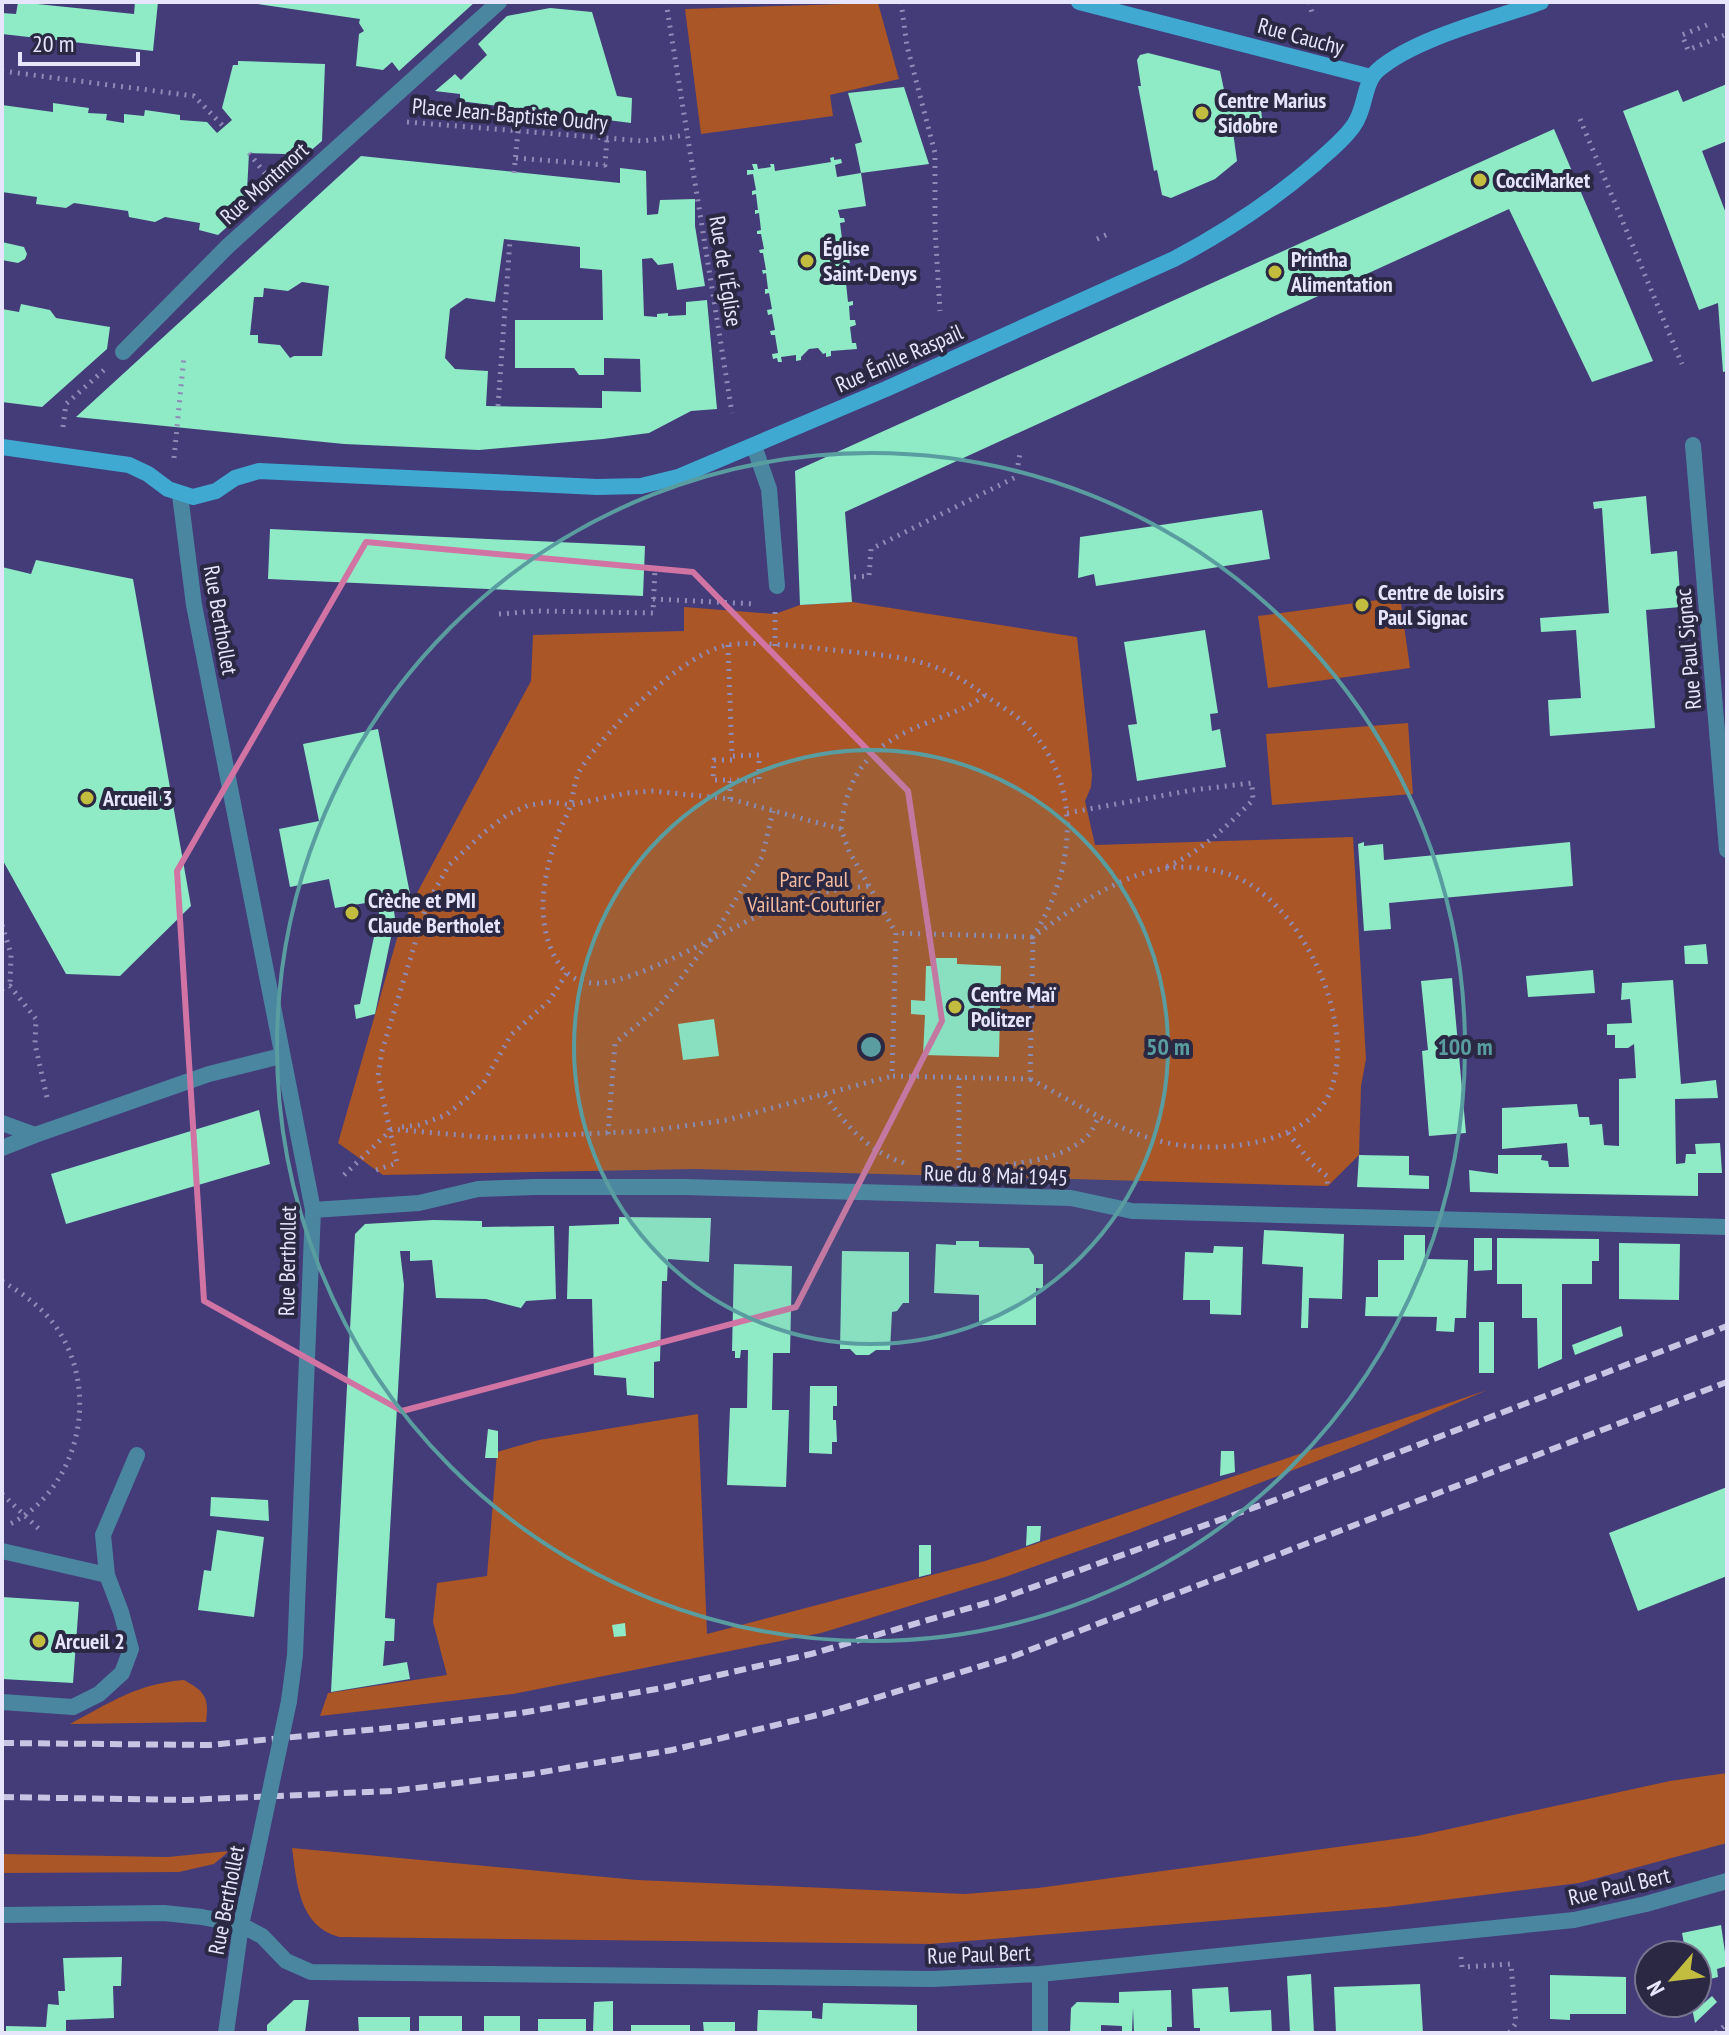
<svg xmlns="http://www.w3.org/2000/svg" width="1729" height="2035" font-family="'PT Sans Narrow',sans-serif">
<rect width="100%" height="100%" fill="#443b79"/>
<path fill="#aa5626" d="M878,3L899,79L830,95L833,116L701,134L685,9Z
M1400,597L1410,668L1268,688L1258,616Z
M852,602L1077,637L1092,775L1091,787L1085,801L1095,845L1353,837L1366,1059L1361,1086L1359,1155L1328,1186L695,1169L383,1175L338,1143L398,935L418,891L531,681L533,635L684,631V607L775,614L800,605Z
M1408,723L1413,794L1272,805L1266,734Z
M1487,1390L1374,1439L1132,1532L1005,1577L821,1633L513,1694L320,1716L328,1693L447,1675L433,1622L437,1583L487,1576L497,1452L539,1440L698,1414L707,1634L985,1561Z
M184,1680C206,1692 209,1698 206,1722L70,1724C109,1703 139,1683 184,1680Z
M1727,1773V1843L1579,1883L1387,1907L930,1944L339,1937C299,1926 297,1884 292,1848L637,1880L965,1894L1038,1888L1417,1836L1670,1781Z
M229,1851L214,1864L179,1872L2,1873V1854L168,1857Z"/>
<path fill="#8feac6" fill-rule="evenodd" d="M18,2L134,14L135,2H158L153,51L2,34V13L16,14Z
M243,2H475L399,71L392,62L383,70L356,66L359,34L364,31L359,23L360,19Z
M550,8L592,12L617,96L632,98L631,123L460,101V94L435,91L455,74L461,80L487,55L478,44L507,16Z
M1148,53L1220,71L1226,99L1259,94L1263,126L1233,132L1237,161L1215,179L1171,198L1162,195L1157,170L1154,171L1138,86H1141L1137,60L1140,55Z
M238,61L325,64L322,141L301,159L285,158V154L249,153L246,210L218,235L199,230L200,223L165,217L155,222L129,217L128,211L74,203L66,208L36,204L37,197L2,192V105L53,112V103L89,108L88,113L107,114L106,120L124,123V114L144,116L145,110L180,115V120L207,122L217,133L232,120L222,108L233,65H238Z
M1727,84V141L1702,151L1727,216V371L1723,372L1718,303L1699,310L1623,111L1678,90L1683,102Z
M904,87L929,164L861,173L866,206L838,210L840,218H844L845,222L840,223L842,239L846,238L847,243H842L844,259H849L850,263L844,264L846,278H850V283H846L848,302L853,301V305L849,306L850,320H855L856,325L850,327L852,343H856L857,349L831,351V356L826,357V353L823,354L818,348L809,349L801,357V360L796,361V355L781,357L782,362H778L777,358L773,359L772,354L778,353L775,335H771L770,331L775,330L772,314L768,315L767,310L772,309L769,293L765,294V289H768L766,273L763,274L762,270H766L763,253H760L759,250L764,249L761,234H757V231L761,230L759,213L755,214V210H758L756,194L752,195V191L756,190L753,174L747,175V170H754L752,164H757L758,169L771,167L770,164H774L775,171L831,162L830,158L834,157V160L841,159L842,163L835,165L837,177L861,173L855,144L862,142L848,93Z
M1554,129L1653,361L1592,382L1509,209L845,512L852,602L800,605L795,471Z
M361,156L620,183V168L646,171L647,215L658,214L660,200L695,199V226L705,286L677,290L673,263L658,265L652,258L642,259L644,316L657,317V314L668,313V316L686,315V302L707,300L717,409L691,411L649,433L603,439L479,450L344,444L76,417ZM504,239L580,247V268L602,270L603,320H515V368H574L579,375H604V358L640,359L641,392L602,391V408L486,406L488,371L455,369L445,358L450,309L466,298L495,302ZM302,282L329,286L322,356H294L290,358L280,345L258,343V335H250L254,297H263L264,288L288,291Z
M2,242L24,247L27,254L25,259L18,263L2,260Z
M21,304L50,310L56,318L110,327L107,349L42,407L2,402V309L19,312Z
M1646,496L1651,554L1677,551L1681,607L1646,610L1655,728L1550,736L1548,700L1581,698L1576,630L1541,632L1540,618L1609,613L1602,508L1594,509L1593,502Z
M1262,510L1270,559L1096,586L1094,574L1078,578L1080,537Z
M270,529L645,546L643,596L268,579Z
M36,560L133,579L191,906L120,976L66,974L2,859V567L31,574Z
M1205,630L1218,713L1210,714L1212,731L1220,729L1226,767L1137,781L1128,725L1137,724L1124,642Z
M378,729L410,894L392,898L395,918L375,1014L356,1019L354,1005L360,1004L380,908L378,901L335,908L329,879L290,887L279,829L319,821L303,744Z
M1364,842V846L1383,844L1384,860L1570,842L1573,886L1389,903L1391,929L1364,931L1358,844Z
M1706,944L1708,964H1685L1684,946Z
M936,958H957V964L1001,966L999,1057L923,1055L925,1015L911,1014V1000L925,1001L926,966H936Z
M1593,970L1595,993L1528,997L1526,976Z
M1452,978L1466,1133L1429,1136L1422,1051L1428,1050L1421,981Z
M1673,980L1681,1084L1716,1080L1718,1098L1675,1099L1676,1164L1685,1163L1686,1154H1696L1695,1144L1720,1143L1722,1173H1698V1196L1470,1192L1469,1170L1498,1174V1155H1542L1541,1160L1548,1161L1549,1167H1569L1567,1143L1502,1149V1108L1577,1104L1579,1117H1589L1590,1125L1602,1124L1604,1145L1619,1146V1079L1636,1078L1634,1044L1628,1048H1615V1035H1607V1024L1632,1023L1630,999L1621,1000L1622,983Z
M714,1019L719,1056L683,1060L678,1024Z
M259,1110L270,1164L66,1224L51,1174Z
M1359,1155L1409,1156V1175L1429,1176V1189L1357,1187Z
M619,1217L711,1218L709,1262L668,1259L667,1281H662L660,1361L654,1362V1398L627,1395L626,1378L594,1375L592,1299H567L569,1226L619,1224Z
M433,1220L482,1221V1227L554,1226L556,1299L526,1301L521,1308L486,1299L436,1298L432,1260L410,1261V1251H400L404,1285L385,1618L395,1619L394,1641H385L383,1666L407,1662L410,1679L331,1692L355,1234L365,1224Z
M1264,1230L1344,1234L1342,1299L1309,1298L1308,1328H1301L1303,1267L1262,1264Z
M1404,1235H1425V1259L1468,1260L1466,1318H1455L1454,1332L1436,1331L1437,1317L1365,1316L1366,1297H1378V1260H1404Z
M1474,1238H1492V1270L1474,1271Z
M1497,1238L1599,1239V1261H1592V1284H1562V1359L1538,1369L1537,1318H1522V1284H1497Z
M956,1241H979V1247L1029,1248L1034,1256V1264H1043V1289L1036,1288V1325H979V1295L934,1293L936,1244L956,1245Z
M1619,1243L1680,1244L1679,1300L1619,1299Z
M1214,1246L1243,1247L1241,1315L1210,1314V1300H1183L1185,1252L1213,1253Z
M842,1251L909,1252V1303H903L897,1311L892,1312L890,1350H876L869,1355H856L850,1349H840Z
M734,1264L792,1266L790,1353H773L772,1410H789L786,1487L727,1485L730,1408H747L748,1350H741L740,1358H735V1351H732Z
M1479,1322H1494V1373H1479Z
M1621,1326L1623,1336L1575,1355L1572,1345Z
M810,1386H837V1406H833V1420H836L837,1442H832V1454L809,1453Z
M488,1429L498,1431V1458H485Z
M1221,1451H1234L1235,1472L1220,1476Z
M1727,1487V1576L1638,1611L1609,1533Z
M211,1497L268,1500L269,1521L210,1516Z
M1027,1526H1041L1040,1541L1026,1546Z
M217,1530L264,1537L254,1617L198,1610L204,1570L211,1571Z
M919,1545H931V1574L919,1577Z
M2,1597L79,1602L73,1683L2,1679Z
M625,1623L626,1636L614,1637L612,1625Z
M1721,1925L1727,1966L1717,1969L1718,1977L1706,1980L1704,1971L1697,1972V1955H1686L1682,1933Z
M122,1957L121,1986H113L114,2018L66,2020V2032L6,2033V2026L46,2027L48,2004L59,2005L58,1991H65L63,1958Z
M1311,1974L1314,2033H1290L1287,1976Z
M1550,1975L1626,1977V2014H1570V2020L1550,2019Z
M1420,1984L1423,2033H1336L1334,1987Z
M1228,1987L1230,2012L1271,2010L1272,2033H1200V2028H1194L1192,1989Z
M1171,1990L1172,2027H1167V2033H1134L1133,2008L1132,2033H1122V2026L1101,2025V2033H1070L1071,2008L1077,2002L1119,2003V1992Z
M1697,1996L1704,2003L1712,1996L1717,2002L1695,2023L1691,2003H1697Z
M294,2000H309L305,2033H267V2025Z
M613,2001V2033H593L594,2002Z
M823,2003L917,2005V2033H757L758,2010L812,2011V2018L822,2019Z
M419,2016H462V2033H419Z
M484,2016H520V2033H484Z
M358,2017H410V2033H359Z
M538,2019H586V2033H538Z
M703,2022H735V2033H704Z
M631,2025H690V2033H631Z"/>
<g fill="none" stroke-linecap="round" stroke-linejoin="round">
<path stroke="#908ab6" stroke-width="5" stroke-dasharray="2 6" stroke-linecap="butt" d="M666,2L732,413
M901,2L907,46L935,153V228L940,311
M1309,2L1312,13
M1707,25L1682,35L1688,50L1727,34
M2,71L194,96L224,127
M1580,119L1682,364
M407,122L643,141L686,135
M249,153L267,176
M516,158L605,165L607,138
M514,173L518,131
M1097,239L1108,234
M498,406L510,240
M63,427L66,404L104,370
M174,458L184,356
M854,577L869,576L871,549L1016,477L1020,453
M653,599L756,604
M499,614L538,611L653,613L655,568
M728,645L732,756L759,755V781L730,780
M775,646V612
M730,799V780H713L714,760H732V756
M1067,813L1193,790L1252,783L1253,800C1227,826 1201,852 1166,867
M841,829C847,769 874,743 929,722C948,714 969,708 985,695
M868,886C839,889 814,893 787,903C741,920 633,988 591,983C554,980 542,933 543,902C544,879 550,855 558,834C562,824 568,814 571,804C574,791 574,779 582,767C606,730 683,653 728,645C753,641 798,646 824,649C857,653 894,654 926,664C951,671 973,686 993,701C1004,708 1016,715 1025,724C1085,784 1075,870 1033,937C1076,906 1129,866 1185,867C1205,868 1226,871 1244,881C1306,914 1357,1025 1330,1092C1310,1143 1225,1152 1179,1145C1125,1137 1077,1103 1030,1079
M2,925L11,954L10,986
M2,989L10,986L36,1019L35,1044L48,1102
M825,1095C846,1126 868,1151 904,1163
M402,1127L419,1125L446,1115L471,1095L484,1082L511,1035L549,1001L567,973
M390,1129L493,1138L648,1131L727,1120L892,1076
M1288,1133L1312,1164L1327,1176L1328,1189
M608,1134L615,1043L657,1009L712,938L762,857L773,811
M1006,1165C1032,1162 1072,1155 1090,1133C1094,1128 1096,1121 1099,1116
M959,1168V1077
M376,1170L397,1163L378,1076L382,1051L427,904L449,865L486,831L507,815L529,805L550,802L571,805L627,793L652,791L730,799L841,829L849,851L896,933L892,1076L1030,1079L1033,937L896,933
M344,1175L392,1129
M2,1281C25,1295 46,1310 60,1333C100,1397 77,1490 10,1524
M2,1494L39,1529
M1461,1957L1462,1967L1511,1964L1516,2023L1509,2033
M1716,2033L1727,2024"/>
<path stroke="#4a86a0" stroke-width="16" d="M754,446L769,489L777,586
M2,1123L35,1135L209,1074L281,1056
M2,1148L35,1135
M2,1551L107,1575
M2,1702L73,1707L99,1694L122,1673L131,1649L121,1612L107,1575L103,1535L137,1455"/>
<path stroke="#4a86a0" stroke-width="16" d="M123,352L228,246L499,2
M1693,445L1727,850
M180,495L194,605L313,1210L295,1655L289,1701
M313,1210L419,1203L478,1189L535,1187H685L1071,1198L1132,1211L1727,1227
M2,1915L164,1913L202,1917L241,1925L262,1936L286,1961L311,1972L932,1979L1040,1974L1574,1920L1646,1904L1727,1881
M226,2033L241,1925L255,1862
M1040,2033V1974"/>
<path stroke="#3fa9d1" stroke-width="16" d="M1079,2L1371,77
M2,447L129,465L148,474L168,489L193,497L216,491L235,478L259,471L597,487L641,486L678,477L886,389L1174,259C1225,232 1271,202 1315,164C1328,152 1344,140 1354,125C1366,109 1363,83 1378,70C1415,38 1493,19 1541,2"/>
<path stroke="#c7c5e3" stroke-width="6" stroke-dasharray="12 6" stroke-linecap="butt" d="M2,1743L209,1745L410,1726L521,1713L662,1688L811,1654L997,1600L1275,1500L1727,1326
M2,1797L186,1800L392,1791L531,1774L672,1750L826,1713L1014,1656L1727,1382"/>
<path stroke="#4a86a0" stroke-width="16" d="M255,1862L289,1701"/>
</g>
<path fill="none" stroke="#d274a3" stroke-width="6" stroke-linejoin="round" d="M366,542L693,572L908,791L942,1021L796,1307L402,1411L204,1301L177,871Z"/>
<circle cx="871" cy="1047" r="297" fill="#5a9da0" fill-opacity=".12"/>
<g fill="none" stroke="#5a9da0" stroke-width="4">
<circle cx="871" cy="1047" r="297"/>
<circle cx="871" cy="1047" r="594"/>
</g>
<g fill="#c2bd3f" stroke="#2b2844" stroke-width="3">
<circle cx="1202" cy="113" r="8"/>
<circle cx="1480" cy="180" r="8"/>
<circle cx="807" cy="261" r="8"/>
<circle cx="1275" cy="272" r="8"/>
<circle cx="1362" cy="605" r="8"/>
<circle cx="87" cy="798" r="8"/>
<circle cx="352" cy="913" r="8"/>
<circle cx="955" cy="1007" r="8"/>
<circle cx="39" cy="1641" r="8"/>
</g>
<g text-anchor="middle" stroke-width="8" stroke-linejoin="round" paint-order="stroke">
<g font-size="22" fill="#e6e5fc" stroke="#2b2844">
<text transform="translate(1301 36) rotate(15)" y="8">Rue Cauchy</text>
<text transform="translate(510 114) rotate(5)" y="8">Place Jean-Baptiste Oudry</text>
<text transform="translate(264 183) rotate(-42)" y="8">Rue Montmort</text>
<text transform="translate(726 271) rotate(81)" y="8">Rue de l'Église</text>
<text transform="translate(899 358) rotate(-24)" y="8">Rue Émile Raspail</text>
<text transform="translate(221 620) rotate(80)" y="8">Rue Berthollet</text>
<text transform="translate(1688 649) rotate(-95)" y="8">Rue Paul Signac</text>
<text transform="translate(996 1175) rotate(2)" y="8">Rue du 8 Mai 1945</text>
<text transform="translate(287 1261) rotate(-89)" y="8">Rue Berthollet</text>
<text transform="translate(1619 1886) rotate(-13)" y="8">Rue Paul Bert</text>
<text transform="translate(226 1900) rotate(-79)" y="8">Rue Berthollet</text>
<text transform="translate(979 1954) rotate(-2)" y="8">Rue Paul Bert</text>
</g>
<g font-size="22" font-weight="bold" fill="#e6e5fc" stroke="#2b2844" text-anchor="start">
<text x="1218" y="108">Centre Marius<tspan x="1218" dy="25">Sidobre</tspan></text>
<text x="1496" y="188">CocciMarket</text>
<text x="823" y="256">Église<tspan x="823" dy="25">Saint-Denys</tspan></text>
<text x="1291" y="267">Printha<tspan x="1291" dy="25">Alimentation</tspan></text>
<text x="1378" y="600">Centre de loisirs<tspan x="1378" dy="25">Paul Signac</tspan></text>
<text x="103" y="806">Arcueil 3</text>
<text x="368" y="908">Crèche et PMI<tspan x="368" dy="25">Claude Bertholet</tspan></text>
<text x="971" y="1002">Centre Maï<tspan x="971" dy="25">Politzer</tspan></text>
<text x="55" y="1649">Arcueil 2</text>
</g>
<g font-size="22" fill="#f4ba9e" stroke="#2b2844">
<text x="814" y="887">Parc Paul<tspan x="814" dy="25">Vaillant-Couturier</tspan></text>
</g>
</g>
<circle cx="871" cy="1047" r="12" fill="#5a9da0" stroke="#2b2844" stroke-width="4"/>
<g font-size="24" text-anchor="middle" font-weight="bold" fill="#5a9da0" stroke="#2b2844" stroke-width="8" stroke-linejoin="round" paint-order="stroke">
<text x="1168" y="1055">50 m</text>
<text x="1465" y="1055">100 m</text>
</g>
<rect width="1729" height="2035" fill="none" stroke="#e6e5fc" stroke-width="8"/>
<g transform="translate(1673 1979) rotate(242)"><circle r="38" fill="#2b2844" stroke="#76748e" stroke-width="2"/>
<path d="M0-6L14 30L0 20L-14 30Z" fill="#c2bd3f"/>
<text y="-12" font-size="22" font-weight="bold" text-anchor="middle" fill="#e6e5fc">N</text>
</g>
<path d="M20 52v12h118v-12" fill="none" stroke="#e6e5fc" stroke-width="4"/>
<text x="32" y="52" font-size="24" fill="#e6e5fc" stroke="#2b2844" stroke-width="6" paint-order="stroke">20 m</text>
</svg>
